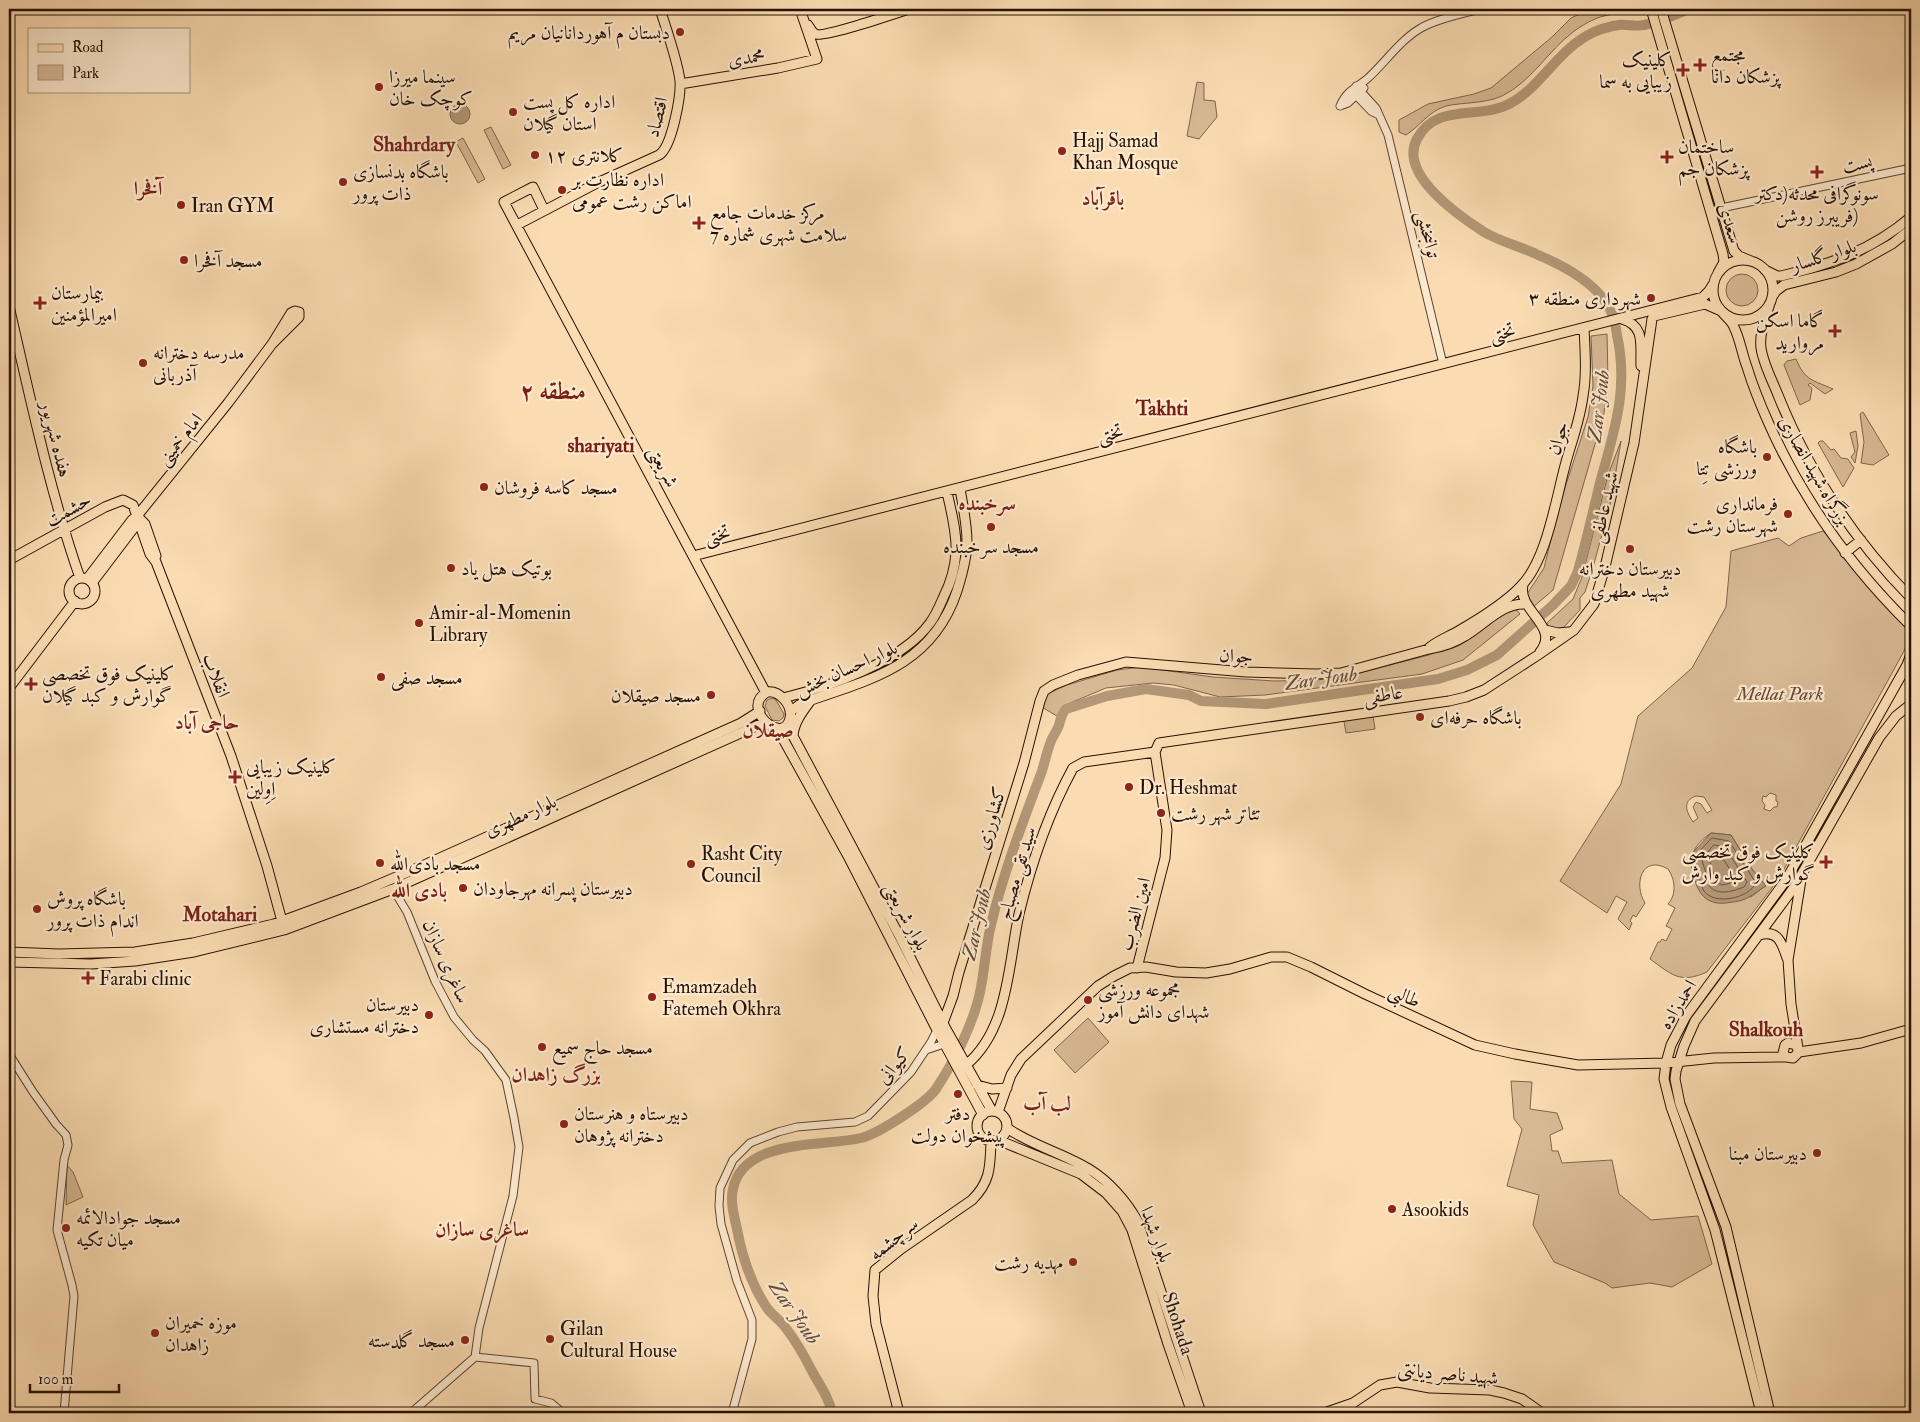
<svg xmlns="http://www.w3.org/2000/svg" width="1920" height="1422" font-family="'IM FELL Double Pica',Amiri,serif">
<rect width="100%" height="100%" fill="#fbdcb2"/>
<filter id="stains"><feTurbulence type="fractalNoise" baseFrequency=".004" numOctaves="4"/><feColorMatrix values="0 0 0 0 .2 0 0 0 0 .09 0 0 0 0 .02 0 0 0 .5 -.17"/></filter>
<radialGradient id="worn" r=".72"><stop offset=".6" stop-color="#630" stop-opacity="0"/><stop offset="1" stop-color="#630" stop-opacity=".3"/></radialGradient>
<path fill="#d7b994" stroke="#7e654c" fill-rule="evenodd" d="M1592,9H1637C1629,13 1614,13 1604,16C1594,18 1581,26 1573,32C1548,51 1531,82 1502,96C1484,104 1464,102 1446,106C1429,111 1420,126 1406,135L1399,132V120L1428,104L1474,94L1491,88L1552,37L1571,18Z
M1197,82L1204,83V100L1215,101L1217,117L1199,139L1187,136Z
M491,127L511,165L503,169L484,130Z
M463,138L485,179L478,183L456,142Z
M1726 290a16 16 0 1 1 32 0a16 16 0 1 1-32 0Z
M1607,334L1608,380L1604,413L1553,590L1532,608L1525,597L1544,568L1560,503L1588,417L1593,386L1591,336Z
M1796,359C1805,381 1813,380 1833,389L1825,394L1810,383L1808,385L1812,388L1810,400L1800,405L1784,365L1787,361Z
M1863,412L1889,455L1873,465L1861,463L1864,442L1860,414Z
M1856,431L1858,446L1855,463L1851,457L1855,452L1850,433Z
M1621,441L1611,501L1592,571L1585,592L1580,598V610L1562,629H1549L1547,623L1573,599L1582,577L1608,475Z
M1820,441H1823L1831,450L1834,449L1841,458L1848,459L1854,468L1843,487L1818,443Z
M1823,531L1905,623L1908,641L1903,653L1778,880L1707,972C1680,984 1672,975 1650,959L1658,942H1660L1662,939L1666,941L1672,929L1666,926L1675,908L1668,904C1677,894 1675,879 1668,869C1642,854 1633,884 1645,903L1636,917L1633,915L1630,921L1632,923L1629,930L1618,919L1627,902L1616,896L1607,913L1560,881L1621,784L1638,716L1692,668L1726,607L1731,551L1778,538L1789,546L1801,538ZM1770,793L1776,795V801L1778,802L1777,807H1774L1770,811L1764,809L1765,805L1762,801L1763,796L1766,797ZM1696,796L1704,797L1712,810L1707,813L1701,804L1696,802L1693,807L1698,818L1693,822C1686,811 1682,801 1696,796ZM1711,833L1731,835L1752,869L1765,886L1751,897L1698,888C1690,863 1686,850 1711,833Z
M1515,608L1520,614L1463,660L1422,674L1265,695L1220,697L1174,685L1153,683L1106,688L1063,706L1057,716L1040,706L1047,694L1067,685L1117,670L1141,667L1213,677L1274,681L1317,680L1343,677L1429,655L1464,639Z
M772,698L776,700L784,714L783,718L779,721L772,720L765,706L767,700Z
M1373,716L1375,729L1346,733L1344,721Z
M1088,1018L1109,1042L1075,1073L1054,1050Z
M1511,1081L1532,1082L1530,1109L1557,1113L1563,1129L1550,1135L1552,1151H1558L1562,1163L1612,1160L1619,1194L1651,1220L1698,1216L1712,1264L1672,1287L1650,1283L1612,1288L1605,1283L1554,1262L1533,1225L1539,1195L1507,1186L1522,1129L1514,1119Z
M67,1165L73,1172L83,1197L66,1205Z"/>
<path fill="#b39776" stroke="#7b6148" d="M450 114a10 10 0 1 1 20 0a10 10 0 1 1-20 0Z
M1711,833L1731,835L1752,869L1766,886C1760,889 1755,894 1749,897C1743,901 1734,902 1726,903C1698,906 1695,882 1690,860L1695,850Z"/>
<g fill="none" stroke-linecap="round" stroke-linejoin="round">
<path stroke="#6c543c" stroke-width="1" d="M1712,838L1729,841L1756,883C1749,898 1715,906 1704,891C1699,883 1697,869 1696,860L1699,852Z
M1714,845L1725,847L1747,882L1744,887C1733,891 1719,896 1710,887L1702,860Z
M1716,853L1720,854L1736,879L1735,882L1722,885L1716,882L1710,862Z"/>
<path stroke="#b39776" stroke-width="10" d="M832,1413C829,1398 821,1387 813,1373C805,1357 797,1342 785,1327C780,1320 772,1315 767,1308C751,1284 742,1256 737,1229C734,1215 730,1202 733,1189C743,1138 823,1147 861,1138C878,1134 926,1103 936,1089C955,1060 975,1021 981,987C985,966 986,945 991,925C1003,873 1023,822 1042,771C1045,761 1047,751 1051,741C1053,736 1057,731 1059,725C1061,719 1061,714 1066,709L1107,696L1146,689L1189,695L1201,701L1266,704L1438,679L1467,670L1497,655L1553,605L1571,586L1578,571C1586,542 1593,512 1600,483C1614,431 1629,390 1617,335C1616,328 1615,320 1612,314C1600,284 1564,266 1536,254C1519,246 1501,242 1484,232C1459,216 1398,174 1417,139C1436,102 1478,120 1509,104C1541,88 1557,49 1594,32C1601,29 1611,26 1619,25C1627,24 1636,27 1644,25C1659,22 1675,15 1689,9"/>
<defs>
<path id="minor" d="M1356,86L1376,108L1388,135L1443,364
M1354,93L1371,111L1377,114
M1340,106C1347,90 1356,88 1367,79C1385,63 1400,40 1421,28C1436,19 1463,13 1481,9
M1340,106L1348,103L1364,88
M1721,208L1911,168
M393,889L407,912L435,981L454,1017L473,1040L485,1051L506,1080L514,1118L519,1147L513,1196L479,1328L475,1357
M926,1050L944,1044
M9,1054L33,1092L56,1124L66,1135L68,1145L64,1160L57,1230L72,1285L74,1296L64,1413
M475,1357L534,1363L535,1399L551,1403L563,1413
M411,1413L475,1357
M732,1413L752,1339V1320L737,1281L721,1224L719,1206L720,1188L733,1160L750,1143L778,1132L797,1127L855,1122L868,1116L911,1072L931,1042L937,1030"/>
<path id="major" d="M1651,9L1723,254L1724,262L1718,273
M1661,9L1734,251L1739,256L1751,261
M808,25C810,28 812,32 815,34C824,38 896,13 909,9
M680,84L778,68L817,59L800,9
M544,210L533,187L504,202L766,693
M517,225L597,183L659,155C672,147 681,96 680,81C678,62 666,28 660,9
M1713 290a30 30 0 1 1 60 0a30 30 0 1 1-60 0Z
M1765,270L1777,276H1781C1831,264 1871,251 1911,217
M1772,297L1776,291L1784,285L1836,272L1856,264L1892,244L1911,229
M1770,303C1766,317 1759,333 1761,348C1763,363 1772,380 1778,395C1808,470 1854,540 1911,598
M9,306C30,397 49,489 80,578
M1722,312C1726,317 1732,321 1734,327C1740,339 1742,354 1747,367C1753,387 1761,406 1769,424C1803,500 1852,568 1911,626
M1622,319C1646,326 1640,346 1641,366
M138,517L145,524L156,556
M1845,553L1861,540
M693,556L1703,297L1709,291L1714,283
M9,560L105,507L123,500L133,505L150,554L156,562L231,756L267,866L283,925
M69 591a13 13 0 1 1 26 0a13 13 0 1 1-26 0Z
M87,579L132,520L137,516L228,403L272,344L299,317V312L295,311L291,313L272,344
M92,583L136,525L137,518
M1523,585C1517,611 1561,626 1540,652
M1545,630L1558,633L1569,632
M1430,647C1439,640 1450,636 1460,630C1479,619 1506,602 1521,586C1547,560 1556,498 1566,462C1572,440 1580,420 1583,396C1587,374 1585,350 1584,328
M9,688L75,601
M767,692C779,690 793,705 790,718C784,747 739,708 767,692Z
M783,698C828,687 902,662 930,623C936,615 940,605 944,596C951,582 955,568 956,552C957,532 951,511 947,492
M811,700C803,711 794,722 793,736L900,937L946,1029L992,1111
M790,712L799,705L811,700C876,678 933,663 957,591C962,575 967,558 967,542C967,524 963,506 960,489
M777,728L848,856L937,1030L983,1115
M1155,752L1159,743L1449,701L1466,697L1484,690L1538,655L1574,630L1594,604L1605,567L1634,443L1652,319L1654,316L1705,304L1721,311
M1759,935C1778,929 1782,943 1787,958
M9,952L59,954L135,952L193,943L274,924L361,892L422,866L741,723L760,711
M9,962L91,964L135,961L194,952L284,930L393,889L765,722
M1137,968L1165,858L1167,830L1155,752
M943,1023L953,996L959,972L1024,763L1040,701L1044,691L1053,685L1078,675L1126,662L1246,672L1316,674L1341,673L1429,649C1442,647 1454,643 1465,636C1484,625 1503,602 1526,604
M1798,1048L1791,1004L1788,960L1801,880
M1799,1052L1861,1043L1911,1029
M966,1065C1009,1029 1008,965 1019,914C1031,864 1048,814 1073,768L1084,762L1155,752
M977,1085L992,1089L1007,1088
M977 1126a15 15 0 1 1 30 0a15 15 0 1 1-30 0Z
M998,1112L1011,1075L1021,1059L1098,986L1114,976L1130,968L1146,967L1176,972L1206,973L1230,969L1271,957H1287L1311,967L1365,994L1475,1045L1515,1054L1578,1065L1666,1063L1714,1058L1786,1057L1793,1058L1799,1052L1796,1045L1788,1043L1785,1045L1783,1053L1786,1057
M1007,1128C1033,1146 1063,1153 1089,1169C1109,1181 1127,1202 1138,1222L1201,1413
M998,1140L1081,1174L1106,1193L1122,1211L1132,1230L1168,1344L1192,1413
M899,1413L876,1324L873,1296L875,1270L901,1249L972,1200C991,1181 990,1166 991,1141
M1228,1413H1246
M1324,1413L1353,1403L1380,1385L1397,1382L1430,1388L1490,1390L1504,1393L1522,1399L1542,1413
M1761,1413L1715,1230L1671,1107L1664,1079L1666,1063L1671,1045L1686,1016L1786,880L1907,665L1911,654
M1770,1413L1726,1227L1680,1104L1675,1079L1676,1071L1684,1046L1695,1021L1795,886L1879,738L1896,716L1911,704"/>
</defs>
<use href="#minor" stroke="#5b442f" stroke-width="9"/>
<use href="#major" stroke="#261103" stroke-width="11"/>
<use href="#minor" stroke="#fce8cd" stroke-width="7"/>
<use href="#major" stroke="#fbdcb2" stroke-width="9"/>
</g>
<g fill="#8f2418" stroke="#fce8cd" stroke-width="2">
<circle cx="680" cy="32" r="5"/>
<path d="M1697.5 57.5h5v5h5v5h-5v5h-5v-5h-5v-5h5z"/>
<path d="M1680.5 62.5h5v5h5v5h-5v5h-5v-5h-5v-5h5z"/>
<circle cx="379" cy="87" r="5"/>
<circle cx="513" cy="112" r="5"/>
<circle cx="1062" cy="151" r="5"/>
<circle cx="535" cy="155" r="5"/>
<path d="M1664.5 149.5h5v5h5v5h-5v5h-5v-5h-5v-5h5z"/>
<path d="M1814.5 164.5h5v5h5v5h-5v5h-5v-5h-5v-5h5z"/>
<circle cx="343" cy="182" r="5"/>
<circle cx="562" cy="190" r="5"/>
<circle cx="181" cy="205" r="5"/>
<path d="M696.5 215.5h5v5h5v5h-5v5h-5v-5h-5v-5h5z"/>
<circle cx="184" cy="260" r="5"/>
<circle cx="1651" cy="298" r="5"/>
<path d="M37.5 295.5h5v5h5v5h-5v5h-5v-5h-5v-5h5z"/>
<path d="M1832.5 323.5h5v5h5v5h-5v5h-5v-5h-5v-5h5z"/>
<circle cx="143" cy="363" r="5"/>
<circle cx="1767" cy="457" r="5"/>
<circle cx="484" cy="487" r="5"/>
<circle cx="1788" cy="514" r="5"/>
<circle cx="991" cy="527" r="5"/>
<circle cx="1630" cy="549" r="5"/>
<circle cx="451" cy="568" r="5"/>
<circle cx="419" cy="623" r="5"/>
<circle cx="381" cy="677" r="5"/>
<path d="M28.5 676.5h5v5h5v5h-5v5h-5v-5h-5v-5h5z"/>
<circle cx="711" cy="695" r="5"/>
<circle cx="1420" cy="717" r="5"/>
<path d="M232.5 769.5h5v5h5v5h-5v5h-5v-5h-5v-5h5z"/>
<circle cx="1129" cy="787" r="5"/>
<circle cx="1161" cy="813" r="5"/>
<path d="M1823.5 854.5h5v5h5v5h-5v5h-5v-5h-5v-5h5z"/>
<circle cx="380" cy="863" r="5"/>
<circle cx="691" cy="864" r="5"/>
<circle cx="463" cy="888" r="5"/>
<circle cx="37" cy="909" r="5"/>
<path d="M85.5 970.5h5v5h5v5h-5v5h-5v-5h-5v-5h5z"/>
<circle cx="652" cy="997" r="5"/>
<circle cx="1088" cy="1000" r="5"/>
<circle cx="429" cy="1015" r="5"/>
<circle cx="542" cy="1047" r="5"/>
<circle cx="958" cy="1094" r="5"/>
<circle cx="564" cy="1124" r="5"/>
<circle cx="1817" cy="1153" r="5"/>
<circle cx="1392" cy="1209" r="5"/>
<circle cx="66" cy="1228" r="5"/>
<circle cx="1073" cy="1262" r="5"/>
<circle cx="155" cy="1333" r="5"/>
<circle cx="550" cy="1339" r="5"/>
<circle cx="465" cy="1340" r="5"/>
</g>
<g text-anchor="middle" stroke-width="4.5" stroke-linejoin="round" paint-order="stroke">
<g font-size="19" fill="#261103" stroke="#fce8cd" text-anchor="start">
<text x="670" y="39" text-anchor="end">دبستان م آهوردانانیان مریم</text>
<text x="1711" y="61">مجتمع<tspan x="1711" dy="22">پزشکان دانا</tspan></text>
<text x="1672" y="66" text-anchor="end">کلینیک<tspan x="1672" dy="22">زیبایی به سما</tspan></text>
<text x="389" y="83">سینما میرزا<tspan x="389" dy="22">کوچک خان</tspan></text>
<text x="523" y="108">اداره کل پست<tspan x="523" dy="22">استان گیلان</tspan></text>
<text x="1072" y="147">Hajj Samad<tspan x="1072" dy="22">Khan Mosque</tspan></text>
<text x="1678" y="153">ساختمان<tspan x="1678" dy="22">پزشکان جم</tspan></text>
<text x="545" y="162">کلانتری ۱۲</text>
<text x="353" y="178">باشگاه بدنسازی<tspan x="353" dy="22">ذات پرور</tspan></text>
<text x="572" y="186">اداره نظارت بر<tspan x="572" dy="22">اماکن رشت عمومی</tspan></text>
<text x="1817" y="200" text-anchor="middle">سونوگرافی محدثه(دکتر<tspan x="1817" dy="22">فریبرز روشن)</tspan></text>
<text x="191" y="212">Iran GYM</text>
<text x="710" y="219">مرکز خدمات جامع<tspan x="710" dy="22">سلامت شهری شماره 7</tspan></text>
<text x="194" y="267">مسجد آفخرا</text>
<text x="51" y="299">بیمارستان<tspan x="51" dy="22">امیرالمؤمنین</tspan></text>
<text x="1641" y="305" text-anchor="end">شهرداری منطقه ۳</text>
<text x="1824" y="327" text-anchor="end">گاما اسکن<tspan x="1824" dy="22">مروارید</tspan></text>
<text x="153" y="359">مدرسه دخترانه<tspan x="153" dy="22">آذربانی</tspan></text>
<text x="1757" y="453" text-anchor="end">باشگاه<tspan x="1757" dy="22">ورزشی تِتا</tspan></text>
<text x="494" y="494">مسجد کاسه فروشان</text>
<text x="1778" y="510" text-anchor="end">فرمانداری<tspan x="1778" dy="22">شهرستان رشت</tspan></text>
<text x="991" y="553" text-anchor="middle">مسجد سرخبنده</text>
<text x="461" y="575">بوتیک هتل یاد</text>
<text x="1630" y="575" text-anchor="middle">دبیرستان دخترانه<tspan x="1630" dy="22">شهید مطهری</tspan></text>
<text x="429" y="619">Amir-al-Momenin<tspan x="429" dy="22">Library</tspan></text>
<text x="42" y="680">کلینیک فوق تخصصی<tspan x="42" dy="22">گوارش و کبد گیلان</tspan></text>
<text x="391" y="684">مسجد صفی</text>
<text x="701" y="702" text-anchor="end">مسجد صیقلان</text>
<text x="1430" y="724">باشگاه حرفه‌ای</text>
<text x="246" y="773">کلینیک زیبایی<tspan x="246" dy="22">اِوِلین</tspan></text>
<text x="1139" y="794">Dr. Heshmat</text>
<text x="1171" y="820">تئاتر شهر رشت</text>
<text x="1815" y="858" text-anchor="end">کلینیک فوق تخصصی<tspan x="1815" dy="22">گوارش و کبد وارش</tspan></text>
<text x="701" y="860">Rasht City<tspan x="701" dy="22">Council</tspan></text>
<text x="390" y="870">مسجد بادی‌الله</text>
<text x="473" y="895">دبیرستان پسرانه مهرجاودان</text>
<text x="47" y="905">باشگاه پروش<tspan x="47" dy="22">اندام ذات پرور</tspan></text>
<text x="99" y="985">Farabi clinic</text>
<text x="662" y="993">Emamzadeh<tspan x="662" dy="22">Fatemeh Okhra</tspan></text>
<text x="1098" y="996">مجموعه ورزشی<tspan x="1098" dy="22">شهدای دانش آموز</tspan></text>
<text x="419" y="1011" text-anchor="end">دبیرستان<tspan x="419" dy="22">دخترانه مستشاری</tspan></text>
<text x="552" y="1054">مسجد حاج سمیع</text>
<text x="574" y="1120">دبیرستاه و هنرستان<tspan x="574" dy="22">دخترانه پژوهان</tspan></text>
<text x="958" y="1120" text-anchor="middle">دفتر<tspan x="958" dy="22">پیشخوان دولت</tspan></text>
<text x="1807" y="1160" text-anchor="end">دبیرستان مبنا</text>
<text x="1402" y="1216">Asookids</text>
<text x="76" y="1224">مسجد جوادالائمه<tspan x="76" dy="22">میان تکیه</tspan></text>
<text x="1063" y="1269" text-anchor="end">مهدیه رشت</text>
<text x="165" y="1329">موزه خمیران<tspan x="165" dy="22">زاهدان</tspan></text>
<text x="560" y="1335">Gilan<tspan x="560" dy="22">Cultural House</tspan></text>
<text x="455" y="1347" text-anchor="end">مسجد گلدسته</text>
</g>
<g font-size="19" fill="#261103" stroke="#fce8cd">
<text transform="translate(746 57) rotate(-9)" y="7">محمدی</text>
<text transform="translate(656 117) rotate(-76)" y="7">اقتصاد</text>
<text transform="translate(1857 163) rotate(-12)" y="7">پست</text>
<text transform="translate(1731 223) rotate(74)" y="7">سعدی</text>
<text transform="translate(1429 234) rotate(76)" y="7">توانبخشی</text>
<text transform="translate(1823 255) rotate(-18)" y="7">بلوار گلسار</text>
<text transform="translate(1502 332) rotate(-14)" y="7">تختی</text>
<text transform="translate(1110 433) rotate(-14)" y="7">تختی</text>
<text transform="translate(1557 438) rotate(-73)" y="7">جوان</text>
<text transform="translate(57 439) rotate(76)" y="7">هفده شهریور</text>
<text transform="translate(179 439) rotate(-51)" y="7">امام خمینی</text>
<text transform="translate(664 466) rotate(62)" y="7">شریعتی</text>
<text transform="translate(1815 470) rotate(60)" y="7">بزرگراه شهید انصاری</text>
<text transform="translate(1603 507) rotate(-77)" y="7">شهید عاطفی</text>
<text transform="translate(68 509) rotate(-29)" y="7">حشمت</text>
<text transform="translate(717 534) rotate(-14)" y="7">تختی</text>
<text transform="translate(1236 655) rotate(3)" y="7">جوان</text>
<text transform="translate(846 668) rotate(-24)" y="7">بلوار احسان بخش</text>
<text transform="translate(217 675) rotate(69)" y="7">انقلاب</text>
<text transform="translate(1383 694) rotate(-8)" y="7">عاطفی</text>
<text transform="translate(520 815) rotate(-24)" y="7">بلوار مطهری</text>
<text transform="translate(990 818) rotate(-73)" y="7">کشاورزی</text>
<text transform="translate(1016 873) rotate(-74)" y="7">سید تقی مصباح</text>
<text transform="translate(1134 914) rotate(-75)" y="7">امین الضرب</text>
<text transform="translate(907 916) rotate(62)" y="7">بلوار شریعتی</text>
<text transform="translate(447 961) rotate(66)" y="7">ساغری سازان</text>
<text transform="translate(1405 995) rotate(25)" y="7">طالبی</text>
<text transform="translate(1677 1004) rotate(-58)" y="7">احمدزاده</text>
<text transform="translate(893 1065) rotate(-50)" y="7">کیوانی</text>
<text transform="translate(1157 1234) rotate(69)" y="7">بلوار شهدا</text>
<text transform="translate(893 1238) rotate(-39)" y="7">سرچشمه</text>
<text transform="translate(1179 1323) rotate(72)" y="7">Shohada</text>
<text transform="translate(1448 1373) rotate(5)" y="7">شهید ناصر دیانتی</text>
</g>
<g font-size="19" font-style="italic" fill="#644c36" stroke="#fce8cd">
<text x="1780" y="700">Mellat Park</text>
</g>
<g font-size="20" font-weight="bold" fill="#7a1f14" stroke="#fce8cd">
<text x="414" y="151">Shahrdary</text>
<text x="148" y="195">آفخرا</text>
<text x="1103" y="205">باقرآباد</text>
<text x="1162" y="415">Takhti</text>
<text x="601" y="452">shariyati</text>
<text x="987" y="510">سرخبنده</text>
<text x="207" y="729">حاجی آباد</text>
<text x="768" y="737">صیقلان</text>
<text x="419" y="897">بادی الله</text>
<text x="220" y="921">Motahari</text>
<text x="1766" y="1036">Shalkouh</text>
<text x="556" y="1081">بزرگ زاهدان</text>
<text x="1047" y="1110">لب آب</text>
<text x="482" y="1236">ساغری سازان</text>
</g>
<g font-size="20" font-style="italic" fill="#654d37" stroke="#fce8cd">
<text transform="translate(1598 406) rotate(-83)" y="7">Zar Joub</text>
<text transform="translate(1321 678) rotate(-8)" y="7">Zar Joub</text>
<text transform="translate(976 924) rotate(-77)" y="7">Zar Joub</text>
<text transform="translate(795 1312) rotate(55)" y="7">Zar Joub</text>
</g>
<g font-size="24" font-weight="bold" fill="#7a1f14" stroke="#fce8cd">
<text x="553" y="399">منطقه ۲</text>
</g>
</g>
<rect width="1920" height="1422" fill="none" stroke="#fbdcb2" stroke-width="30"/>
<rect x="10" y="10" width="1900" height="1402" fill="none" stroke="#261103" stroke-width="2.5"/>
<rect x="15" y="15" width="1890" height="1392" fill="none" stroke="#261103"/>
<rect x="28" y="28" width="162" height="65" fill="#fce8cd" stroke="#a6927c"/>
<rect x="38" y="44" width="25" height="8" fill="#fbdcb2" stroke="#a6927c"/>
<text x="72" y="52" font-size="15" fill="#261103">Road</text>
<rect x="38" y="65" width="25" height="15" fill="#d7b994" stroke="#a6927c"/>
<text x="72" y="78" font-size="15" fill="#261103">Park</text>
<path d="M30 1384v8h89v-8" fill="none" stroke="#261103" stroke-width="2.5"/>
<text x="38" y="1384" font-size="15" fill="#261103" stroke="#fce8cd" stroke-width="4" paint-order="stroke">100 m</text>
<rect width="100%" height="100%" filter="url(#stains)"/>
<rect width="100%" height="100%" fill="url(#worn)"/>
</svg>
